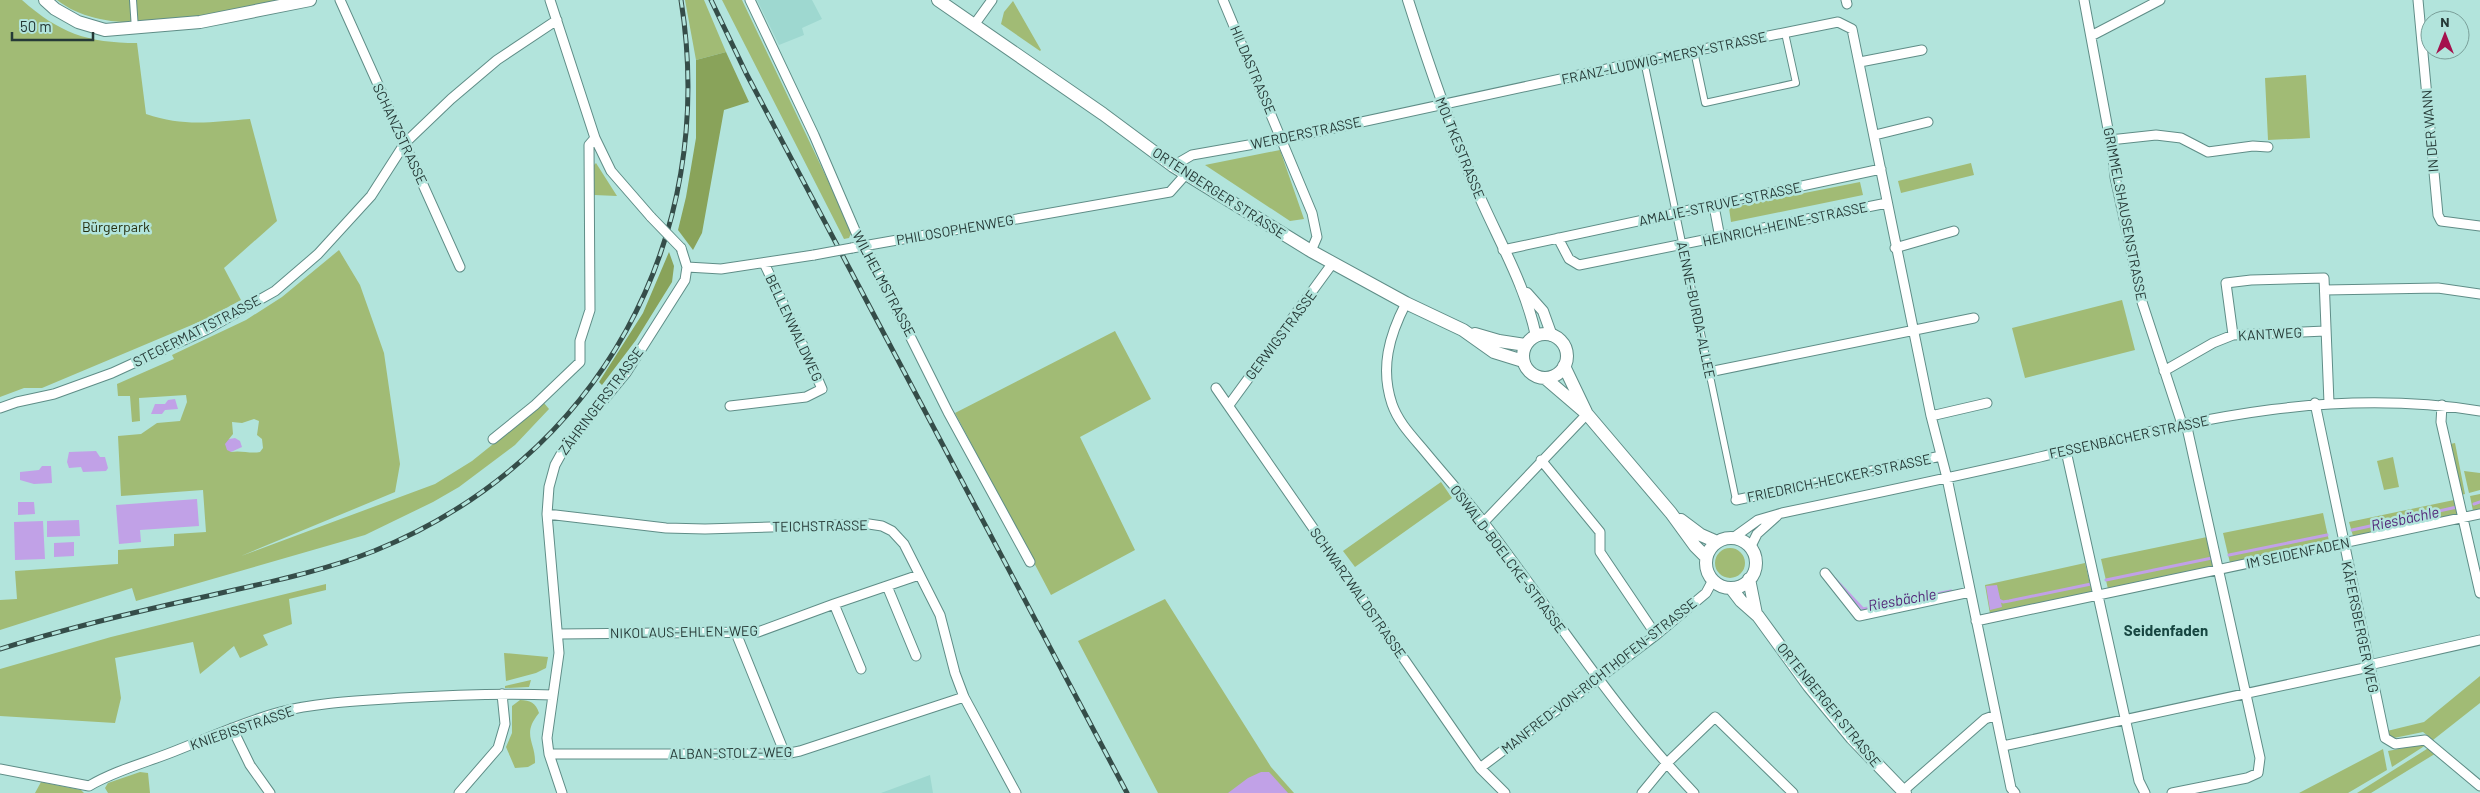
<svg xmlns="http://www.w3.org/2000/svg" width="2480" height="793" font-family="Barlow,sans-serif">
<rect width="100%" height="100%" fill="#b2e4dc"/>
<path fill="#9ed8d0" d="M757,0H812L822,19L802,28L804,35L779,45Z
M930,775L933,793H881Z"/>
<path fill="#a1bb75" fill-rule="evenodd" d="M0,0H22C59,33 88,43 137,43L146,114C184,127 211,122 250,119L277,221L224,268L241,300L206,319L42,388H24L0,397Z
M57,0H288C223,13 113,44 57,0Z
M685,0H704L726,52L696,60Z
M722,0H742L852,231L849,238L844,239Z
M1013,1L1041,50L1040,51L1001,24L1004,12Z
M2306,75L2310,138L2268,140L2265,78Z
M1280,150L1304,219L1290,221L1205,165Z
M596,163L617,196L594,195V165Z
M1971,163L1974,175L1901,193L1898,181Z
M1860,182L1863,195L1731,222L1729,208Z
M339,250L360,285L384,353L400,464L395,492L241,556L435,484L472,461L544,403L549,409L515,445L459,487L433,502L365,535L136,601L132,588L0,630V600L17,599L15,571L118,564V550L174,546V534L206,532L203,490L121,496L118,436L141,434L157,423L180,421L187,402L186,395L139,398L140,421L132,422L130,396H118L117,384L174,359L172,355L246,320L282,297ZM254,419L259,421L257,435L262,439L263,448L260,452C250,454 241,450 231,452L229,439L233,434L232,422L242,423Z
M2122,300L2135,350L2025,378L2012,328Z
M1115,331L1151,399L1080,437L1135,550L1051,595L955,413Z
M2455,443L2465,494L2461,495L2450,444Z
M2393,457L2399,487L2384,490L2377,461Z
M2464,471L2480,473V490L2469,493Z
M1441,482L1452,498L1355,567L1343,551Z
M2480,494V510L2473,511L2470,496Z
M2454,500L2458,514L2353,536L2349,522Z
M2323,513L2329,541L2230,563L2223,533Z
M2207,537L2214,566L2108,589L2101,559Z
M1715 563a15 15 0 1 1 30 0a15 15 0 1 1-30 0Z
M2085,563L2092,592L1990,614L1985,585Z
M326,584V590L289,599L292,624L263,635L268,645L240,658L234,646L200,674L193,642L115,658L121,698L115,723L0,716V669L111,637Z
M1165,599L1271,767L1294,793H1158L1078,641Z
M504,653L548,657L546,668L536,673L506,681Z
M2480,676V703L2433,740L2423,732L2394,738L2388,735L2387,731L2424,722Z
M531,680L529,687L505,688V686Z
M520,700C530,700 536,703 539,713C521,735 536,742 535,763L528,767L515,768L506,747L512,733V706Z
M2424,744L2426,745L2392,767L2388,751Z
M2430,747L2438,752L2371,793H2357Z
M2383,749L2387,770L2348,793H2299Z
M140,772L148,773L150,793H108L105,788L108,783Z
M41,782L81,790L84,793H35Z"/>
<path fill="#89a35a" d="M726,52L749,102L724,110L702,233L693,250L678,230L686,197L696,138V60Z
M669,252L674,266L672,282L636,340L602,385L599,382L643,313Z"/>
<path fill="#c1a1e7" d="M175,399L178,409L165,410L162,414H151L155,404H165L168,400Z
M235,438L240,441L242,447L231,452L227,450L225,444L229,439Z
M96,451L100,457H105L108,468L106,471L83,472L81,467L69,468L67,462L69,452Z
M42,466H51L52,483L34,484L20,480V472L39,470Z
M197,499L199,526L140,530L141,542L119,544L116,505Z
M18,502H34L35,514L18,515Z
M79,520L80,536L47,537V521Z
M43,521L45,559L15,560L14,522Z
M74,542V556L54,557V543Z
M1997,585L2002,607L1990,610L1986,586Z
M1261,772H1269L1288,793H1228L1248,778Z"/>
<g fill="none" stroke-linecap="round" stroke-linejoin="round">
<path stroke="#c1a1e7" stroke-width="3" d="M2474,504L2480,502
M2352,530L2457,507
M2229,555L2327,535
M1835,579L1863,609L1951,591
M2106,580L2212,558
M1997,599L2003,602L2009,601L2091,584"/>
<defs>
<path id="pedestrian" d="M133,0L135,29
M1694,51L1705,103L1796,83L1785,33
M1644,61L1736,500"/>
<path id="minor" d="M340,0L460,267
M550,0L595,138L611,171L651,217
M750,0L814,135L857,235L865,246L948,412L1030,562
M1223,0L1312,213L1317,237L1311,251
M1846,0L1847,4
M2084,0L2113,156L2115,177L2142,302L2182,424
M2418,0L2438,215L2441,221L2480,226
M974,25L992,0
M2091,36L2160,0
M1860,62L1922,50
M1875,135L1928,122
M2110,140L2156,135L2181,138L2208,152L2253,146L2268,147
M1173,166L1192,155L1283,139L1644,61L1838,22L1852,29L1931,416L1947,478L2011,788L2015,793
M1714,206L1720,238
M1558,238L1569,259L1579,265L1887,203
M852,248L1170,192L1186,174
M1895,248L1954,231
M1503,250L1881,169
M687,267L721,269L814,255
M2325,290L2438,288L2480,294
M1406,303C1389,336 1380,368 1392,404C1399,424 1414,438 1427,454C1446,477 1467,500 1485,524C1554,614 1615,711 1694,793
M2233,335L2226,283L2251,280L2324,278L2329,403
M2164,371L2213,343L2233,335L2325,331
M1709,372L1974,318
M1216,388L1465,747L1480,768L1505,793
M2315,403L2385,738L2395,744L2425,740L2480,786
M1229,405L1332,264
M2442,405L2441,422L2480,593
M730,406L806,397L822,389L807,354L764,263
M0,408L17,402L54,394L112,373L206,330L275,291L318,254L371,196L405,143L451,99L497,60L557,20
M1931,416L1987,403
M493,439L535,405L580,362V341L590,310L589,145L595,138
M2066,451L2139,781L2145,793
M1541,460L1600,532V552L1656,635
M1736,500L1941,456
M547,514L666,528L705,529L869,524L882,526L892,531L904,544L940,615L955,673L964,697L1016,793
M1484,522L1587,414
M1733,538L1758,520L1782,513C1868,495 1954,477 2040,457C2190,422 2324,386 2480,411
M1750,548L1757,534L1777,516
M1825,573L1859,616L1970,592
M887,586L916,656
M834,604L861,669
M1976,621L2480,514
M736,633L785,754
M559,634L758,632L834,604L919,575
M2369,665L2480,640
M232,728L250,765L270,793
M2003,746L2369,667
M549,754H785L800,751L964,697
M1480,768L1656,635L1706,593L1713,580
M0,769L89,786C118,769 149,762 180,749C213,736 246,721 280,712C319,702 361,701 401,698C452,695 502,693 553,695
M1903,791L1985,719L1996,715
M459,793L498,748L505,724L502,694
M562,793L549,754L547,738L559,653L547,514L549,487L555,465L565,447L626,373L685,280L687,267L681,248
M1642,793L1666,764L1715,717L1793,793
M2172,793L2247,778L2258,773L2260,758L2186,423"/>
<path id="tertiary" d="M1408,0C1428,63 1449,125 1475,186C1496,236 1525,283 1536,336
M1527,293L1543,311L1552,336"/>
<path id="secondary" d="M45,0L55,9L78,22L105,30L200,22L310,0
M938,0L1103,114L1173,166L1311,251L1406,303L1463,330L1494,352L1523,361
M1475,334L1499,341L1526,345
M1523 356a22 22 0 1 1 44 0a22 22 0 1 1-44 0Z
M1564,366L1586,412
M1545,378L1587,414L1671,513L1695,546L1706,557
M1681,520L1701,535L1717,542
M1706 563a25 25 0 1 1 50 0a25 25 0 1 1-50 0Z
M1749,579L1756,614
M1731,588L1741,601L1758,616L1809,686L1852,738L1905,793"/>
</defs>
<use href="#pedestrian" stroke="#5f8d87" stroke-width="8"/>
<use href="#minor" stroke="#5f8d87" stroke-width="11"/>
<use href="#tertiary" stroke="#5f8d87" stroke-width="12"/>
<use href="#secondary" stroke="#5f8d87" stroke-width="14"/>
<use href="#pedestrian" stroke="#fff" stroke-width="6"/>
<use href="#minor" stroke="#fff" stroke-width="9"/>
<use href="#tertiary" stroke="#fff" stroke-width="10"/>
<use href="#secondary" stroke="#fff" stroke-width="12"/>
<defs>
<path id="rail" d="M711,0L746,73L1127,793
M0,649C68,628 138,611 208,596C264,583 321,572 374,551C599,460 719,238 681,0"/>
</defs>
<use href="#rail" stroke="#354d49" stroke-width="5"/>
<use href="#rail" stroke="#b2e4dc" stroke-width="3" stroke-dasharray="9" stroke-linecap="butt"/>
<defs>
<path id="minor-bridge" d="M651,217L681,248
M814,255L852,248"/>
</defs>
<use href="#minor-bridge" stroke="#5f8d87" stroke-width="11" stroke-linecap="butt"/>
<use href="#minor-bridge" stroke="#fff" stroke-width="9"/>
</g>
<g text-anchor="middle" stroke-width="5" stroke-linejoin="round" paint-order="stroke">
<g font-size="14" fill="#263a37" stroke="#b2e4dc">
<text transform="translate(1664 58) rotate(-12)" y="5">FRANZ-LUDWIG-MERSY-STRASSE</text>
<text transform="translate(1253 70) rotate(67)" y="5">HILDASTRASSE</text>
<text transform="translate(2430 131) rotate(-95)" y="5">IN DER WANN</text>
<text transform="translate(1306 133) rotate(-12)" y="5">WERDERSTRASSE</text>
<text transform="translate(400 134) rotate(65)" y="5">SCHANZSTRASSE</text>
<text transform="translate(1460 148) rotate(68)" y="5">MOLTKESTRASSE</text>
<text transform="translate(1219 193) rotate(33)" y="5">ORTENBERGER STRASSE</text>
<text transform="translate(1720 204) rotate(-12)" y="5">AMALIE-STRUVE-STRASSE</text>
<text transform="translate(2125 214) rotate(79)" y="5">GRIMMELSHAUSENSTRASSE</text>
<text transform="translate(1785 224) rotate(-12)" y="5">HEINRICH-HEINE-STRASSE</text>
<text transform="translate(955 230) rotate(-10)" y="5">PHILOSOPHENWEG</text>
<text transform="translate(884 284) rotate(62)" y="5">WILHELMSTRASSE</text>
<text transform="translate(1696 310) rotate(78)" y="5">AENNE-BURDA-ALLEE</text>
<text transform="translate(794 328) rotate(65)" y="5">BELLENWALDWEG</text>
<text transform="translate(197 331) rotate(-27)" y="5">STEGERMATTSTRASSE</text>
<text transform="translate(2270 334) rotate(-3)" y="5">KANTWEG</text>
<text transform="translate(1281 335) rotate(-53)" y="5">GERWIGSTRASSE</text>
<text transform="translate(601 401) rotate(-53)" y="5">ZÄHRINGERSTRASSE</text>
<text transform="translate(2129 437) rotate(-12)" y="5">FESSENBACHER STRASSE</text>
<text transform="translate(1839 478) rotate(-12)" y="5">FRIEDRICH-HECKER-STRASSE</text>
<text transform="translate(820 526) rotate(-1)" y="5">TEICHSTRASSE</text>
<text transform="translate(2298 553) rotate(-12)" y="5">IM SEIDENFADEN</text>
<text transform="translate(1508 559) rotate(53)" y="5">OSWALD-BOELCKE-STRASSE</text>
<text transform="translate(1358 593) rotate(55)" y="5">SCHWARZWALDSTRASSE</text>
<text transform="translate(2360 627) rotate(78)" y="5">KÄFERSBERGER WEG</text>
<text transform="translate(684 632) rotate(-1)" y="5">NIKOLAUS-EHLEN-WEG</text>
<text transform="translate(1599 676) rotate(-38)" y="5">MANFRED-VON-RICHTHOFEN-STRASSE</text>
<text transform="translate(1829 705) rotate(51)" y="5">ORTENBERGER STRASSE</text>
<text transform="translate(242 728) rotate(-19)" y="5">KNIEBISSTRASSE</text>
<text transform="translate(731 753) rotate(-1)" y="5">ALBAN-STOLZ-WEG</text>
</g>
<g font-size="14" fill="#242e0f" stroke="#b2e4dc">
<text x="116" y="232">Bürgerpark</text>
</g>
<g font-size="15" font-style="italic" fill="#532879" stroke="#b2e4dc">
<text transform="translate(2405 519) rotate(-12)" y="5">Riesbächle</text>
<text transform="translate(1902 600) rotate(-10)" y="5">Riesbächle</text>
</g>
<g font-size="15" font-weight="bold" fill="#174641" stroke="#b2e4dc">
<text x="2166" y="636">Seidenfaden</text>
</g>
</g>
<g transform="translate(2445 35)"><circle r="24" fill="#b2e4dc" stroke="#7aa09a"/>
<path d="M0-4L9 19L0 12L-9 19Z" fill="#a5114d"/>
<text y="-8" font-size="14" font-weight="bold" text-anchor="middle" fill="#263a37">N</text>
</g>
<path d="M12 32v8h81v-8" fill="none" stroke="#263a37" stroke-width="2.5"/>
<text x="20" y="32" font-size="15" fill="#263a37" stroke="#b2e4dc" stroke-width="4" paint-order="stroke">50 m</text>
</svg>
